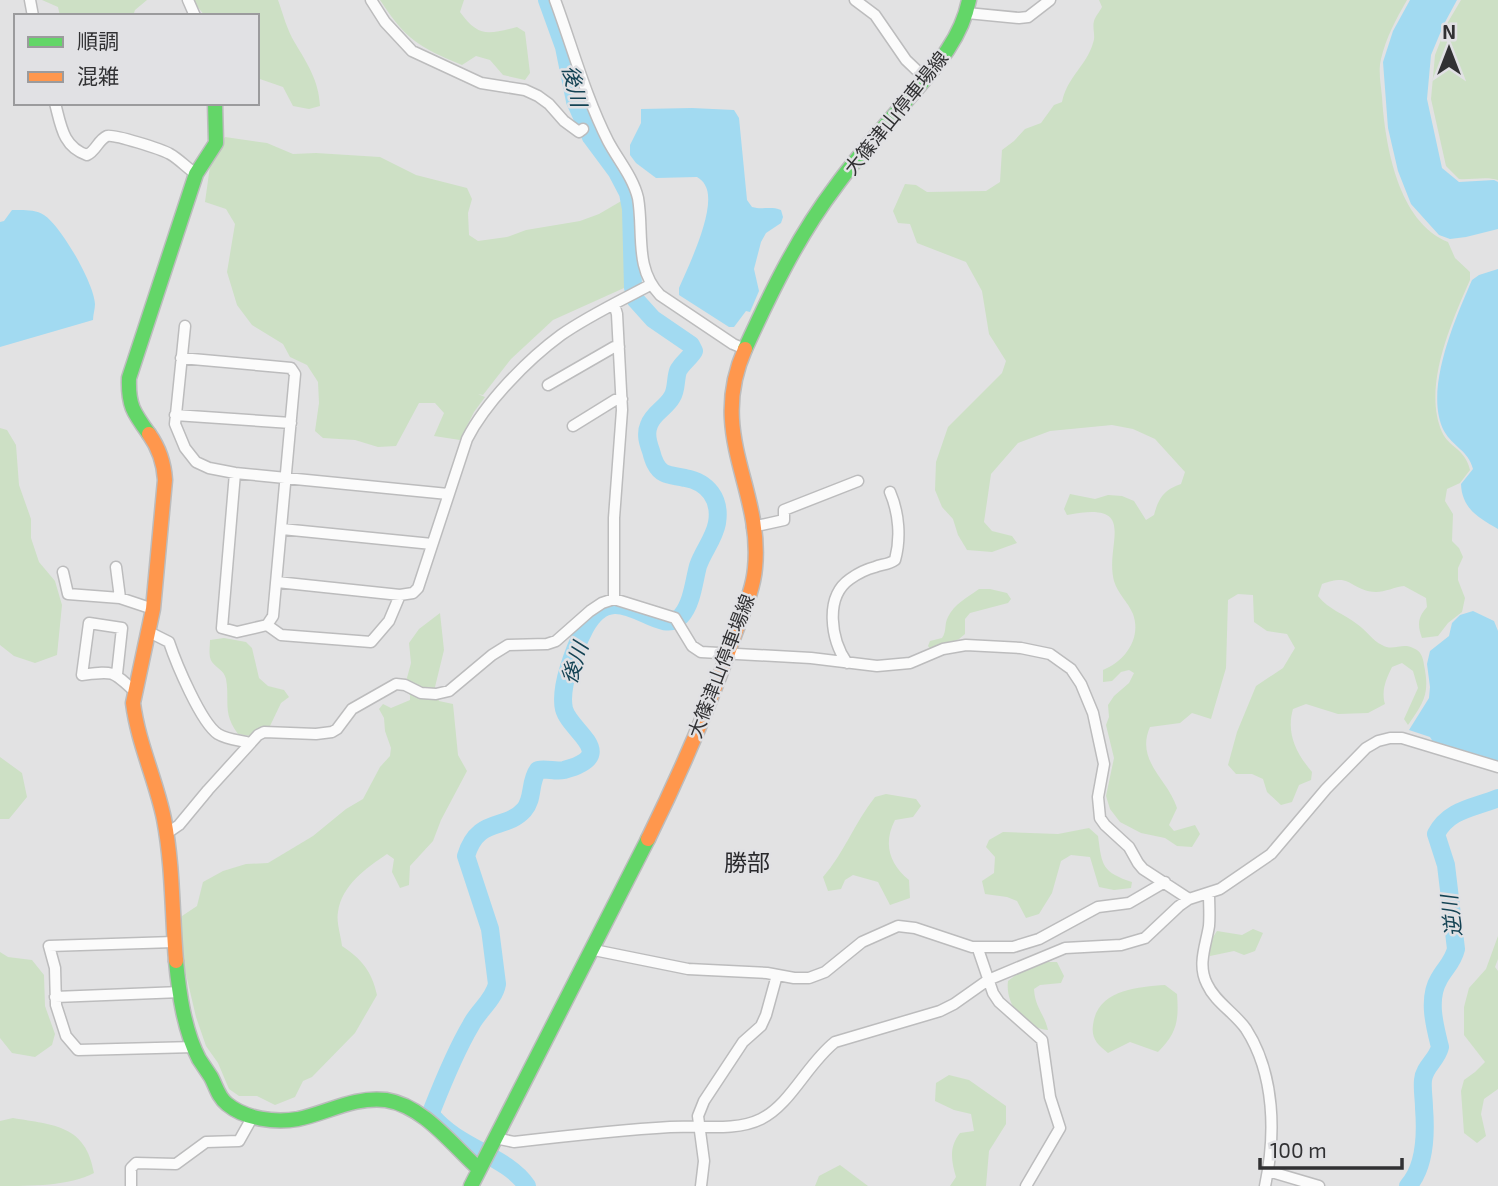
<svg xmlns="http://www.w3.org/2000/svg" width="1498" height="1186" font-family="'Exo 2','Noto Sans JP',sans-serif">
<rect width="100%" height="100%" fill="#e2e2e3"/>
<path fill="#cde0c5" d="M42,0H147L135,10L133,16H60L58,7Z
M192,0H278C283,14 287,30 295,43C307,63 319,81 320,106L309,109L293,106L283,87L257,78V16H205Z
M380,0H464L460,12C479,38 488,34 517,27L525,32L530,73L525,80L503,75L490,60L476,56L462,65C419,47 406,40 380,0Z
M1099,0H1407C1396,19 1386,38 1381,59C1378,71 1381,85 1382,97C1385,145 1398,222 1448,242L1455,258L1470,272V280C1452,321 1422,387 1442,432C1449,448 1465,448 1470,470L1460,483L1447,489L1445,501L1453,514L1452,541L1459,548L1463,557L1458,568V580L1465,598L1462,612L1448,623L1438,636L1422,638C1417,625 1418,617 1427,607L1426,598L1404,586C1395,587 1385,592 1376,592C1348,590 1353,572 1322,584L1318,596C1329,610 1343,613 1357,624C1366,630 1373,641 1382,645C1393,652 1402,642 1413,648C1421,651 1423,657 1424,665C1430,694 1424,702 1408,725L1404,719L1418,688L1413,671L1402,663L1392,667C1386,679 1381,691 1385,704L1368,713L1338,714L1306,704L1293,709C1286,733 1296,753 1312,772L1311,780L1299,785L1292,802L1281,805L1267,792L1263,779L1252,774H1236L1228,765L1237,732L1256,686L1283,668L1295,648L1287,634L1267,631L1254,622L1253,595L1238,594L1228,600L1226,668L1211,719L1192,713L1180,723L1150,727C1135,761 1168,779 1177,808L1169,825L1174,831L1195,825L1200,834L1192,847L1177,846L1165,838L1141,833L1120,822L1110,809L1106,796L1114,758L1106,725L1109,717L1108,705L1114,696L1129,683L1134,673L1129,670L1121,672L1112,681L1103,682V670C1124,662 1142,639 1133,614C1128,602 1118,594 1114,581C1104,544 1141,500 1067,515L1064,509L1070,494L1095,499L1108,495L1122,496L1134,501L1146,520L1154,515C1159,497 1164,490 1181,484L1185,472L1155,439L1133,429L1112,425L1050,431L1018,443L991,474L984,522L992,531L1012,536L1017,543L992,552L967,550L958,535L953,519L942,507L935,490L936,462L948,427L1002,373L1006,361L989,334L982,291L966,262L917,243L910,224L898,223L893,211L905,184L916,185L927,192L986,191L1000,182L1002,150L1014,141L1025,129L1041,123L1054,105L1062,102C1067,77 1087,65 1093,43C1096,36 1092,28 1094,21C1095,17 1100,11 1102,7Z
M1461,0H1498V180C1487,176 1471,180 1459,179L1446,166L1431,99L1435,55L1448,22Z
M225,137L267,143L293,154L316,153L380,157L416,175L467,188L472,199L468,213L469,235L478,241L507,237L526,230L580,221L599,214L623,200L628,208L629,277L624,288L553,320L511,359L483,395L478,394L485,397L474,412L460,440L434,436L444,413L435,403H419L396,446L378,447L355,440L323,438L315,431L319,403L318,382L307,365L290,357L283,344L252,325L237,305L227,272L235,224L226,209L205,202L211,159Z
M0,428L7,430L16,445L19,485L31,519V538L39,562L55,581L62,605L57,655L35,663L14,656L0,645Z
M979,589H990L1007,593L1011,599L1008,603L970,613L965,619V634L959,639L932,651L928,646L930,641L942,638C947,631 944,624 948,617C954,604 968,597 979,589Z
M440,613L444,650L435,687L439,701L453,704L458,755L467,771L441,820L433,841L410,866L409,885L400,888L392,872L394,859L387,854C366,868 342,885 338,912C336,922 341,936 342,946C362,959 372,972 377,995L355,1033L312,1077L303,1081L295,1097L275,1105L257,1096H239L229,1089L218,1063L206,1046L196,1017L185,970L180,938L182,916L197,906L203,882L223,871L246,864L268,863L313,836L346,809L363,799L380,767L390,756L391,748L385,731L384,718L379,709L383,704L391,708L410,700V695L404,689L411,663L409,643L419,629Z
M224,638L246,642L252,648L259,678L268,686L284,690L289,697L281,703L270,726L258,729L251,736L238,734C222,713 230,701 226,679C224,670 217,669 212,662C208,656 210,647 210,640Z
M0,757L22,773L27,797L9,819H0Z
M886,794L916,799L921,806L913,817L895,820C883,843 889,864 909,880L910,898L890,905L878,882L853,875L845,880L841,889L828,891L823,877C844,853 855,822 875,797Z
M1089,828L1098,836C1102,866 1102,872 1132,882L1131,888L1114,890L1099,887L1090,857L1071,855L1061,861L1052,893L1039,914L1026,918L1017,901L1007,897L985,894L982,881L994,873L995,857L986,847L989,840L1003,832L1058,834Z
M1253,929L1263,933L1255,951L1244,955L1234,951L1210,956L1208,953L1211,940L1217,931L1242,935Z
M1498,936V959L1495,967L1498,971V1089L1484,1099L1481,1114L1486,1136L1477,1143L1464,1133L1461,1091L1464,1080L1475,1072L1485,1062L1464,1035V1007L1469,988L1486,969Z
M0,952L8,957L32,960L44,975L45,1006L55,1034L52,1045L35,1057L12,1053L0,1038Z
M1047,962H1057L1064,976L1061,983L1040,985L1034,989C1035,1008 1044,1013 1048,1030C1023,1028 1005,1004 1008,981L1017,974Z
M1165,985L1177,994C1179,1021 1177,1033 1158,1052L1130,1042L1108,1053C1098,1045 1091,1039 1093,1025C1097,990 1137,987 1165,985Z
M949,1075L969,1080L1006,1106V1124L989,1151L986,1186H950L956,1177C951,1160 949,1147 960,1133L974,1131L971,1114L954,1110L935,1101L936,1083Z
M13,1118C54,1125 86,1125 94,1173C70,1186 30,1186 0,1186V1121Z
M840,1165L868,1186H815L819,1176Z"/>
<path fill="#a2daf1" d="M1410,0H1457L1444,24L1431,55L1427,99L1442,168L1459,182L1494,180L1498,182V229L1466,237L1450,239L1439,235L1411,204L1398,171L1388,128L1383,62L1393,31Z
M692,108L734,110L739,118L747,200L752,207C762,210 771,206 781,210L783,217L781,223L766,233L761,242L754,269L759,291L750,312L746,311L734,327H729L679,295V288C688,267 718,206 705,185C703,181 700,179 697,177L656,178L636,163L630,155V145L641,123V109Z
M12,210C22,210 35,209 44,215C61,226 94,283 95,304C95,309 93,315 93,320L0,347V222L4,221Z
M1498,269V529C1479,518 1462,509 1461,484L1473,469C1468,450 1453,447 1444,431C1423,391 1456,317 1472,280L1479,275Z
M1473,611L1494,621L1498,631V761L1433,742L1430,737L1409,730L1429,698L1430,687L1427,664L1430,651L1449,636L1452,623L1460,615Z"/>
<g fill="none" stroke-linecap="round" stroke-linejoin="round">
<path stroke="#a2daf1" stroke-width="18" d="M547,0L564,47L575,101L591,137L617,172L628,193L631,209L633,288
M527,1186C507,1156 458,1148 432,1116V1110C443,1082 455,1052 471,1025C478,1011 494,1000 497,984L490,929L466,856C478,816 505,831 524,810C534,799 529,782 538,770C547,768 555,772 564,770C621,755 570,732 564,709C559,687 575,647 585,628C616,571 658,641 681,616C692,604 694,581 698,566C703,551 714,539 717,523C721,499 708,482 685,478C678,476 670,476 664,473C656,469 653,459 651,451C648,443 645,434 649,425C653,413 666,408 672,397C677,389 675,380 678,371C681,364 690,358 694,351L691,345L653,319L635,299
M1408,1186C1425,1167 1426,1133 1424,1108C1424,1099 1422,1089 1423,1080C1424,1067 1437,1060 1440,1047C1435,1027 1427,999 1439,979C1445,968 1453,962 1456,949L1446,865L1436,834C1449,809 1474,808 1498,798"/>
<defs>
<path id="street" d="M30,0L33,16
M188,0L195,16
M371,0L385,22L412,51L481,83L525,90L538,96L549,104L564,121L579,132L583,129
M555,0C572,46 586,98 608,141C618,160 633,177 638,198C644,232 634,268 660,295L733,344L745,349
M855,0L875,15L906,60L926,79
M967,13L1019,18L1028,17L1050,0
M55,103C61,126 63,147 87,155C96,151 98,140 107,136C114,134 161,149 170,154C179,159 187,168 196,174
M185,326L175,424L185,448L196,462L209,468L235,473L448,494
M181,358L291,368L295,374L273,616L267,625L237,632L222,628L235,473
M548,385L614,347H619
M175,415L291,423
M573,426L615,400L622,399
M752,527L784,520V510L858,481
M282,529L432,544
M116,567L120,598
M63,572L68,594L120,598L153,609
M277,582L400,595L413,593L418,588L467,439C486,402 527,360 561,335C588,316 620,301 650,285
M614,599V518L622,410L617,314L614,304
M267,625L281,635L371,642L389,621L400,595
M149,632L169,642C176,663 201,723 218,734C228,740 239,740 250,743
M847,663C831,640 824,597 850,579C857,574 867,569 875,567C882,564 888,565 895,560C901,538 899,513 890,492
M117,674L122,628L89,623L82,675C112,671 112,670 134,691
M166,834L179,825L208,790L258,735L264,732L316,734L332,732L337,729L352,709L396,684L405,685L421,693L436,694L449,691L492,655L508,645L547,644L556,641L590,611L602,603L614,599L675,618L692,646L701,652L811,658L877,666L910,663L943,649L966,645L1021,648L1050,654L1071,669L1081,684L1093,713L1104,764L1098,797L1100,818L1105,825L1129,847L1138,863L1143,869L1189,899
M1209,893C1209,904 1210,915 1209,926C1206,945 1197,965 1207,984C1215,1002 1235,1013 1246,1029C1275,1074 1276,1135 1265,1186
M174,942L49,946L55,968L56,1005L66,1036L78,1050L195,1047
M978,949L993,993L999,1002L1042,1040L1050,1097L1060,1128L1026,1186
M594,950L688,969L767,973L794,978H809L825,972L862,942L898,926L915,928L972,947H1013L1039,939L1098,907L1129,903L1165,882
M55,997L181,992
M495,1138L514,1142C566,1136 618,1130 670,1127C698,1125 735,1132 761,1119C791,1104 807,1064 835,1042L940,1011L954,1004L988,980L1065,948L1121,945L1145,938L1179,906L1189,899L1220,889L1271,854L1326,789L1366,748L1378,741L1390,738H1402L1498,767
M1268,1171L1319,1186
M131,1186V1168L136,1163L176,1164L206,1142L239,1141L253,1116
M701,1186L704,1161L698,1116L704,1101L743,1042L761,1026L766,1015L777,975"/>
<path id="fast" d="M745,349C771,292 798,236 836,186C856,158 879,133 901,107C928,75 961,43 969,0
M149,434C133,412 128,405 129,378L196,174L216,143L215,103
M176,961C179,993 184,1030 199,1059C203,1065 207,1071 211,1077C216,1086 218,1097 227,1104C245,1119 275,1123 298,1119C327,1113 355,1096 386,1100C424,1106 452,1145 479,1169
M471,1186L648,839"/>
<path id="slow" d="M149,434C159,448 164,463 165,480L153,609L133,703C138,743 156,780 164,819C173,866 172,913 176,961
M648,839C680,774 709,707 733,639C741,616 753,592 755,568C763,488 707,435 745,349"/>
</defs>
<use href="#street" stroke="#bcbcbd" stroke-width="13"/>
<use href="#fast" stroke="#bcbcbd" stroke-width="17"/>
<use href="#slow" stroke="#bcbcbd" stroke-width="17"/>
<use href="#street" stroke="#fbfbfb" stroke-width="10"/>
<use href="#fast" stroke="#63d668" stroke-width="14"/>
<use href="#slow" stroke="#ff974d" stroke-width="14"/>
</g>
<g text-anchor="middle" stroke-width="5" stroke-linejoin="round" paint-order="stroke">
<g font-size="19" fill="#313133" stroke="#e1e1e4">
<text transform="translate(896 113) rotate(-51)" y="7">大篠津山停車場線</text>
<text transform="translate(721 666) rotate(-69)" y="7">大篠津山停車場線</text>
</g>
<g font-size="21" font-style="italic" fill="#144354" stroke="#e1e1e4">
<text transform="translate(574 86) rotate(76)" y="7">後川</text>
<text transform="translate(575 663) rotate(-72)" y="7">後川</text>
<text transform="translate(1452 916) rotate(-97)" y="7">逆川</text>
</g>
<g font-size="23" fill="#29292c" stroke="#e1e1e4">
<text x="747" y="871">勝部</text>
</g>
</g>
<rect x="14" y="14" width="245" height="91" fill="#e1e1e4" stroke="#9b9b9d" stroke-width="2"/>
<rect x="28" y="37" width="35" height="10" fill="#63d668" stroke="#9b9b9d" stroke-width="2"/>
<text x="77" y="49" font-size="21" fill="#313133">順調</text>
<rect x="28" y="72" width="35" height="10" fill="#ff974d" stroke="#9b9b9d" stroke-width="2"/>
<text x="77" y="84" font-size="21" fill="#313133">混雑</text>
<g transform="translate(1449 49)" stroke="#e1e1e4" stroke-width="5" paint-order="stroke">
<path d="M0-5L12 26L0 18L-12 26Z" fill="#313133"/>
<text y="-10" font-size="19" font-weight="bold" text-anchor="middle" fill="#313133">N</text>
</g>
<path d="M1260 1158v10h142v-10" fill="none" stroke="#313133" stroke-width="3.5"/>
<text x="1270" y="1158" font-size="21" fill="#313133" stroke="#e1e1e4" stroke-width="5" paint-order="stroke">100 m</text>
</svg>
